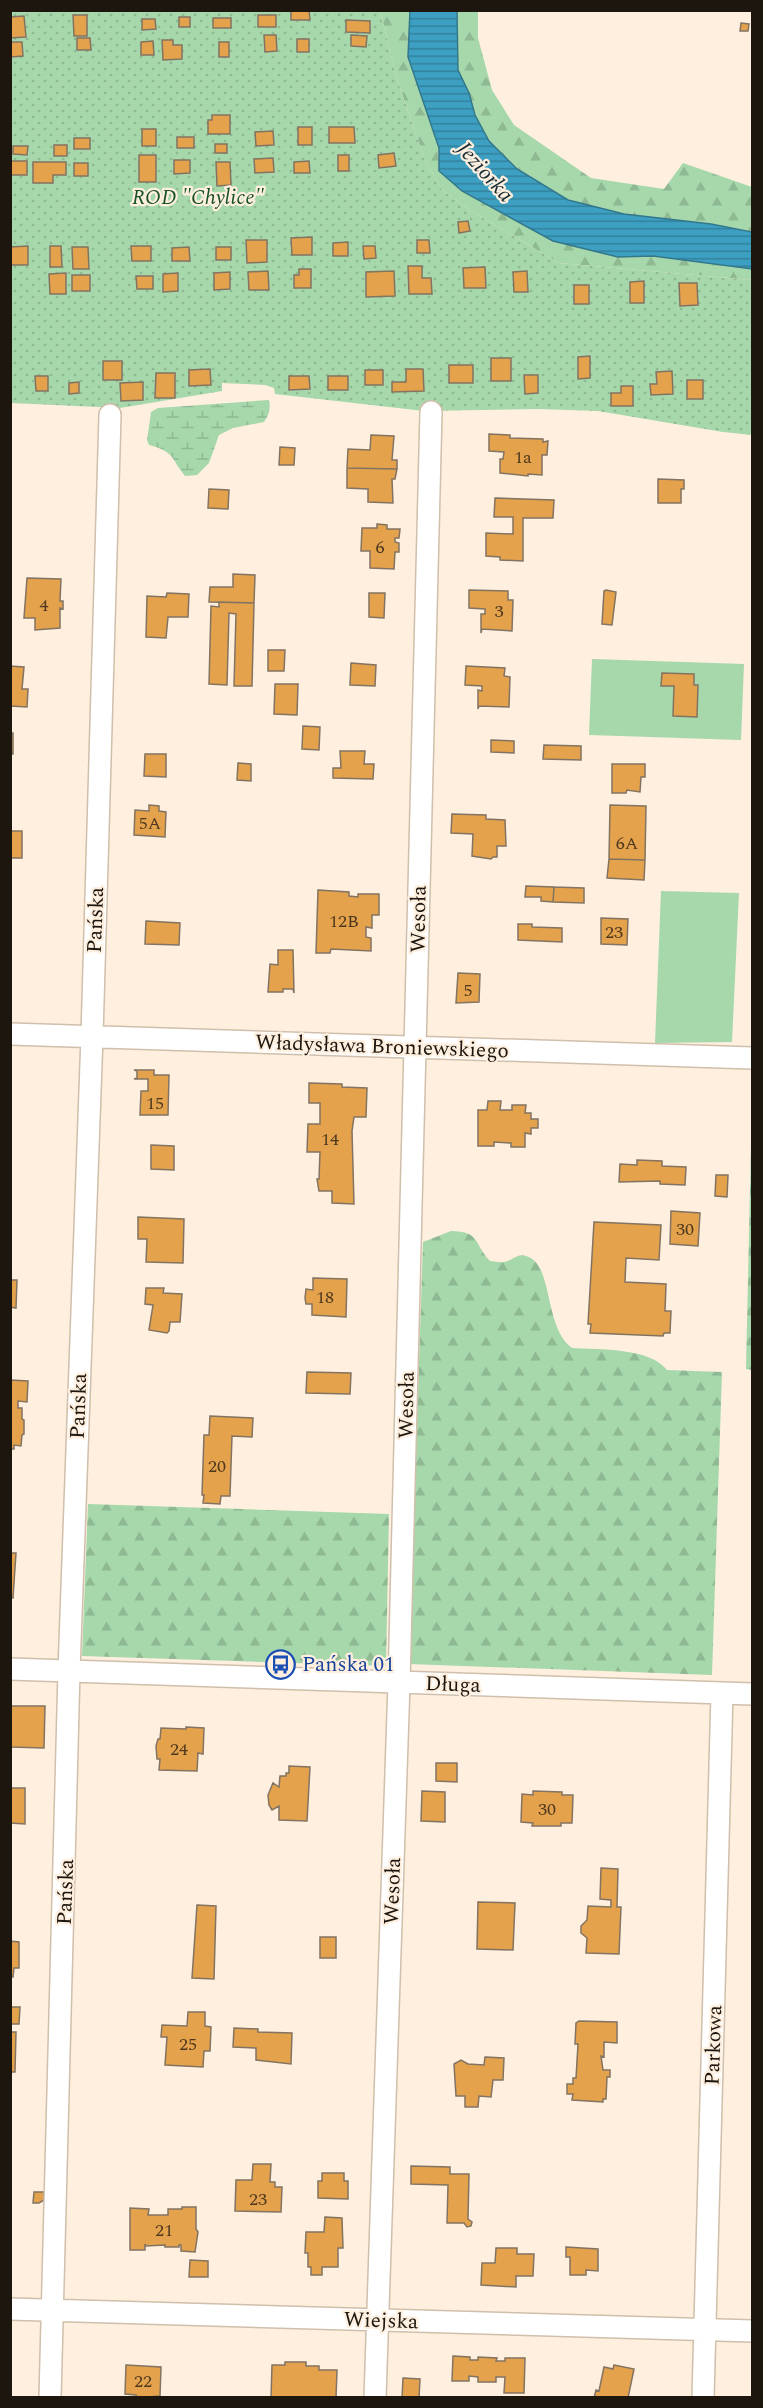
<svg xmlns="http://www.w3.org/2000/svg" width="763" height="2408" font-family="Spectral,serif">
<defs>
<pattern id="forest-firs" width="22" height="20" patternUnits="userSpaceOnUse" patternTransform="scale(1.5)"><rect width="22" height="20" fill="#a6d8ab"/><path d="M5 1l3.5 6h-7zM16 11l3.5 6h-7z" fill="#8eb992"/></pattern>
<pattern id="wetland-marsh" width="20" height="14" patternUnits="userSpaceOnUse" patternTransform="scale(1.5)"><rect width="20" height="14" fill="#a6d8ab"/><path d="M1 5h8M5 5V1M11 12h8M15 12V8" fill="none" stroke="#8eb992"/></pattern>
<pattern id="garden-dots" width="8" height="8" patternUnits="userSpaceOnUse" patternTransform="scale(1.5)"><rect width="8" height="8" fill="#a6d8ab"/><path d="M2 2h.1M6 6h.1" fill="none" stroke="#8eb992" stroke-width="1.8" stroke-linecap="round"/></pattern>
<pattern id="water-rules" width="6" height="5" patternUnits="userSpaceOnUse" patternTransform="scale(1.5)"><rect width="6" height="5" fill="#3da0c2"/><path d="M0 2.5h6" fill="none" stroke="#32819c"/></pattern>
</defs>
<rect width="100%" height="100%" fill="#feefdf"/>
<path fill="#a6d8ab" d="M592,659L744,664L741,740L589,735Z
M661,891L739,893L732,1042L655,1043Z"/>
<path fill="url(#forest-firs)" d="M380,11H410L408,57L439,148L438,158L462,191L553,241L617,257L653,256L752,269V280L559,263L468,209L441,189L424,158L398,82Z
M457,11H478V38L492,90L514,125L591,178L664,189L683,163L752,187V232L711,224L624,214L568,200L517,169L489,141L475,115L469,93L458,70Z
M752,1101V1370L746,1369Z
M451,1231C481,1231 474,1245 490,1261C495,1261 500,1263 504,1262C512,1261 518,1253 526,1256C554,1263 543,1327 572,1348C599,1350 649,1347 667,1370L722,1372L712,1675L409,1664L423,1242Z
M88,1504L389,1514L386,1666L82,1656Z"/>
<path fill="url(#wetland-marsh)" d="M269,400C271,408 269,415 264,422L233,428L219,435L209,463L197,475L185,476C170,457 175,452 149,445L147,440L151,412L158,408Z"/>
<path fill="url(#garden-dots)" d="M11,11H380L398,82L424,158L441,189L468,209L559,263L752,280V435L723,432L598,411L539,409L424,411L275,394L274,388L265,385L222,383V391L120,408L11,403Z"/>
<path fill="url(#water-rules)" stroke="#33778c" stroke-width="1.5" d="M410,11H457L458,70L469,93L475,115L489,141L517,169L568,200L624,214L711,224L752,232V269L653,256L618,257L553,241L462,191L439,171V148L408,57Z"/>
<path fill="#e5a24c" stroke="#837361" stroke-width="1.5" d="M291,10H309L310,20H291Z
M73,15H87V36H74Z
M258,15H276V27H258Z
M24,16L26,37L10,38V17Z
M179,17H190V27H179Z
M213,18H231V28H213Z
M142,19H155L156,29L142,30Z
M346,20L370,21V33L346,32Z
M741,23L749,24L748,31H740Z
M264,35H276L277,51L265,52Z
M351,35L367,36L366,47L351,46Z
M77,38H90L91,50H77Z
M297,39H309V52H297Z
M162,40H173V45H182V59L163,60Z
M153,41L154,55H141V42Z
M10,42H22L23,56L11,57Z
M219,42H229V57H219Z
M212,115H230V134H208V120H212Z
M298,127H312V145H298Z
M329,127H354L355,143H329Z
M142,129H156V146H142Z
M273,131L274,145L256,146L255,132Z
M177,137H194V148H177Z
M74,138H90V149H74Z
M215,144H227V153H215Z
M54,145H67V156H54Z
M13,146H28L27,155L13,154Z
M394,153L396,166L379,168L378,155Z
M139,155H156V182H139Z
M338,155H349V171H338Z
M273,158L274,172L255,173L254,159Z
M174,160H190V173L174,174Z
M10,161H27V175H10Z
M309,161L310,173H294V162Z
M33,162H66V175H53V183H33Z
M216,162H230L231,185L217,186Z
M74,163H88V176H74Z
M468,221L470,231L459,233L458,222Z
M312,237V255H292L291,238Z
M246,240H267V262L247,263Z
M417,240H429L430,253H417Z
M348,242V256H333V243Z
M28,246V265H10V247Z
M50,246H61L62,267H50Z
M131,246H151V261H132Z
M363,246H375L376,258L364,259Z
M72,247H88L89,269H73Z
M189,247L190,261H172V248Z
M216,247H231V260H216Z
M408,266H422V278H431L432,294H409Z
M485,267L486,288H464L463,268Z
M299,269H311V288H294V275H299Z
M268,271L269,290H249L248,272Z
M394,271L395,296L366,297V272Z
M527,271L528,292H514L513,272Z
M230,272V289L214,290V273Z
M66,273V294H50L49,274Z
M178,273V291L163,292V274Z
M72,275H90V291H72Z
M136,276H153V289H137Z
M644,281V303H630V282Z
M679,283H697L698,305L680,306Z
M574,285H589V304H574Z
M590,356V378L578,379V357Z
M491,358H511V381H491Z
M103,361H122V380H103Z
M449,365H473V383H449Z
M210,369L211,385L189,386V370Z
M406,369H423L424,391L392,392V382H406Z
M365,370H383V385H365Z
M672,371L673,394L651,395L650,384H657L656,372Z
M156,373H175V398H155Z
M524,375H538V393L525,394Z
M35,376H48V391H36Z
M289,376H309L310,389L289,390Z
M328,376H348V390H328Z
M687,380H703V399H687Z
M79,382V393L69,394V383Z
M143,382V400L121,401L120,383Z
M621,386H633V406H611V393H621Z
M489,434L510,435V438L543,439V442L548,441L547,455H542V475L528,474V476L500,473V459H503L504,452L489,451Z
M371,435L394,436L392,460H397V469L347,468L348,449L370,450Z
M280,447L295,448L294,465H279Z
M347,468L397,469L395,479H392L393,503L368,502V489L347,488Z
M658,479L684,480V489H681V503H658Z
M209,489L229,490L228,509L208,508Z
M495,498L554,500L553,518H523V561L500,560V557L486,556V533L513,534V517H494Z
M377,524L387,525V529H400L399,538H395V542L399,543V552H395L394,569L370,568V551H361L362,528H377Z
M233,574L255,575L254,603L209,602L210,587H233Z
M27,578L61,579L60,601H63V609L60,608V628L35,630V618H24Z
M469,590L508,591V600H513L512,631L482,629L481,633V614H485V609L469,608Z
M606,590L616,592L612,625L602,624L604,591Z
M167,593L189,594L188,617H168L166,638L146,637L147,596L166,597Z
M369,593H385L384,618L369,617Z
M219,602L254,603L252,686H234L236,614L229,613L227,685L209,684L211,606L219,607Z
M268,650H285L284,671H268Z
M351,663L376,665L375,686L350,685Z
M10,666L24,667L22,689H28L27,707L10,706Z
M466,666L505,668L504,676L510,677L509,707L479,706L478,709V690L482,691V686L465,685Z
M662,673L694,674V685H698L697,717L673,716L674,686H661Z
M275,684H298L297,715L274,714Z
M303,726L320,727L319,750L302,749Z
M10,733H13V754H10Z
M491,740L514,741V753L491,752Z
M544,745L581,746V760L543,759Z
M340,751H365L364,764H374L373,779L333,778V768H341Z
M145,754H166V777L144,776Z
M238,763L251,764V781L237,780Z
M612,764H645V777H641L640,792L627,790L626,793H612Z
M149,805L159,806V811L166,812L165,837L134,835L135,810L149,811Z
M610,805L646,806L645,860L609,859Z
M452,814L486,815V819L505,820L506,846H497V857H493L491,859L472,856L473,834L451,833Z
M10,831H22V858H10Z
M609,859L645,860L644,880L607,878Z
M526,886L554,887L553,902L541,901V897H525Z
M554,887L584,888V903L553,902Z
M318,890L349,892V896L358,897V894H379V915H372V928L366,927V937L371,938V951L331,949L330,953H316Z
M601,918L628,919L627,945L601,944Z
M146,921L180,923L179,945L145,944Z
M518,924H532V927L562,928V942L518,940Z
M278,950H293L294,993L293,989H283V992H268L270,964L278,965Z
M458,973L480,974L479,1002L456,1003Z
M134,1070H154V1075H169L168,1115H140L141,1091H148V1079H134L137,1078V1071Z
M309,1083L342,1084V1087L367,1088L366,1117H354L352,1131L354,1204L332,1203V1191H319L317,1179H319L320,1152H307L308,1124H320V1103H309Z
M488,1101H501L500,1110H512V1105H526L525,1113H531V1119H538V1128H531V1134L525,1133V1147H511V1143L494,1142V1146H478V1110H487Z
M151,1145L174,1146V1170L151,1169Z
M637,1160L662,1161V1166L686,1167L685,1185L660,1184V1181L619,1182L620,1164L637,1165Z
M716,1175H728L727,1197L715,1196Z
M671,1211L700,1213L698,1246L670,1244Z
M138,1217L184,1219L183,1263L146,1262L147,1239H138Z
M594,1222L661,1225L659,1260L626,1258L625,1282L666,1284L665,1311H671L670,1333H664L663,1336L590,1333L591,1324H588Z
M313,1278L347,1279L346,1317L312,1315V1304H306L305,1298L306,1289L313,1290Z
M10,1280H17L16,1308L10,1307Z
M146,1288H164L163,1293L182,1294L180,1322H170L169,1331L167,1333L149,1330L153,1305L145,1304Z
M307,1372L351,1373L350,1394L306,1393Z
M10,1380L28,1381L27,1402L18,1401V1408H22V1419L24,1420V1434L22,1435L21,1446L14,1445V1449H10Z
M210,1416L253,1418L252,1437L232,1436L230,1496H221L220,1504L203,1503L204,1495H202L204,1435H209Z
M10,1553H16L13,1598L10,1597Z
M11,1706H45L44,1748L11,1747Z
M186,1727L204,1728L203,1754L198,1753L197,1771L159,1770L160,1759H157L156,1746L158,1739H160L161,1728L186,1729Z
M436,1763H457V1782L436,1781Z
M289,1766L310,1767L307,1821L279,1820V1806L272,1810L269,1805L268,1795L273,1783L279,1787L280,1776H286V1773H289Z
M10,1788H25V1824L10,1823Z
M422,1791L445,1792V1822L421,1821Z
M533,1791L562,1792V1795H573L572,1823H561V1826H532L533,1823L521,1822L522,1794L533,1795Z
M601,1868L618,1869L617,1907H621L619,1954L586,1953L587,1938L581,1933V1926L587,1920L588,1906L611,1907V1900L600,1899Z
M478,1902L515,1903L513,1950L477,1949Z
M197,1905L216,1906L214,1979L192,1978Z
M320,1937H336V1958H320Z
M10,1941L19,1942V1968H14L13,1977H10Z
M10,2007H20L19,2024H10Z
M188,2012H205V2026L211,2027L210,2051H204L203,2067L165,2065L167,2037H161L162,2025L187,2026Z
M579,2021L617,2022V2043L604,2042V2057L601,2056L603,2070H610V2077H607L606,2099H603V2102L572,2100L573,2094H567V2084H573V2078H576L578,2044H575L576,2023Z
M234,2028L258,2029V2032L292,2033L291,2064L256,2060V2048L233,2047Z
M10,2032H16L15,2072H10Z
M485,2057L504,2058L503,2080H493L491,2097L479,2096L478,2107H465V2096H456L454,2064L461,2060L468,2064L484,2065Z
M253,2164H271L270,2182H275V2187H282L281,2212L235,2211L236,2180H252Z
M411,2166L450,2167V2174H469L468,2219L472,2222L471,2226L467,2227L464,2223H447L448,2185L411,2184Z
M322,2173H344V2181H348V2199L318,2198V2181H322Z
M34,2192H44V2200L39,2203H33Z
M182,2207H196V2229L198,2232L195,2252L181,2251V2245H179V2247H165V2245L146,2246L145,2244V2250H130V2208L149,2209L148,2215H168V2209H182Z
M325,2217L342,2218L343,2248H338V2267H322V2275H311V2267H308V2253H305L306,2232H324Z
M566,2247L598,2249V2271L586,2270V2275H570V2257H566Z
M496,2248H517V2254H534L533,2276H516V2287L481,2285L482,2263H495Z
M190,2260L208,2261V2277H189Z
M453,2356L470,2357V2360H478V2357L497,2358L496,2361H505V2358H525L524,2393H504L505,2377H496V2382H478V2377L469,2376V2381H452Z
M285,2362H306V2366H319V2370H337L336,2398H271L272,2365H285Z
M126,2365L161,2367L160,2396L137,2398L136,2395L125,2394Z
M614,2365L634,2369L628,2398H594L596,2390L599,2391L604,2367L613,2369Z
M403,2378L420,2379L419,2398H402Z"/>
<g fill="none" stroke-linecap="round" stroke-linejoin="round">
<defs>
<path id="minor" d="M10,1034L752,1058
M10,1669L752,1694
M10,2309L752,2331
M50,2398L69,1671L92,1036L110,415
M375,2398L399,1683L431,412
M703,2398L722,1693"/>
</defs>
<use href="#minor" stroke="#d0bfab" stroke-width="24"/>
<use href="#minor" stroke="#fff" stroke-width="21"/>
</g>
<defs>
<symbol id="bus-ring" viewBox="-11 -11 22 22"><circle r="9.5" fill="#feefdf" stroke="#1a4fb4" stroke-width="1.5"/><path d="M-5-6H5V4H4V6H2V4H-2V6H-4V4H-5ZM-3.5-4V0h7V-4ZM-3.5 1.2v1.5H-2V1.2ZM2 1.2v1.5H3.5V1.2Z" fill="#1a4fb4"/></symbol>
</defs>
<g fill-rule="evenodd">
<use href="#bus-ring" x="264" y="1648" width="33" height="33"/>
</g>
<g text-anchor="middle" stroke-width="4.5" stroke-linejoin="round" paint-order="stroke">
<g font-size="18" fill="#4e391e">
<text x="523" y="463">1a</text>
<text x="380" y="553">6</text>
<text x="44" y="611">4</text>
<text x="499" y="617">3</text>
<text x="150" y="829">5A</text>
<text x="627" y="849">6A</text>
<text x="344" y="927">12B</text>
<text x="614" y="938">23</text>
<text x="468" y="996">5</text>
<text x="155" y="1109">15</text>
<text x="330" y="1145">14</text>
<text x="685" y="1235">30</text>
<text x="325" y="1303">18</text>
<text x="217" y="1472">20</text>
<text x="179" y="1755">24</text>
<text x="547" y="1815">30</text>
<text x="188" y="2050">25</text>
<text x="258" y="2205">23</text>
<text x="164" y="2236">21</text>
<text x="143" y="2387">22</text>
</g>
<g font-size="21" font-style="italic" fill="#175225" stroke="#feefdf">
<text x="198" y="204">ROD "Chylice"</text>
</g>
<g font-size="21" fill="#1c160f" stroke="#feefdf">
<text transform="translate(418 919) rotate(-89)" y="7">Wesoła</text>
<text transform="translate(95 920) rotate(-88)" y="7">Pańska</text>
<text transform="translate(382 1046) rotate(2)" y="7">Władysława Broniewskiego</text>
<text transform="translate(406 1405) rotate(-89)" y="7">Wesoła</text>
<text transform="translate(78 1406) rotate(-88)" y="7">Pańska</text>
<text transform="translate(453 1684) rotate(2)" y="7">Długa</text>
<text transform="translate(392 1891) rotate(-88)" y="7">Wesoła</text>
<text transform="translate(65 1892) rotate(-88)" y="7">Pańska</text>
<text transform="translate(713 2045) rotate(-88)" y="7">Parkowa</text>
<text transform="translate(381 2320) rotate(2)" y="7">Wiejska</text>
</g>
<g font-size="21" fill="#164399" stroke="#feefdf" text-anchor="start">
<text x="302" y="1671">Pańska 01</text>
</g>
<g font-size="22" font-style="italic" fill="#172d36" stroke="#feefdf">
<text transform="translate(486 171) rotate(48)" y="8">Jeziorka</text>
</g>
</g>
<rect width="763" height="2408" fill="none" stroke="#1c160f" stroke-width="24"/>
</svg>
